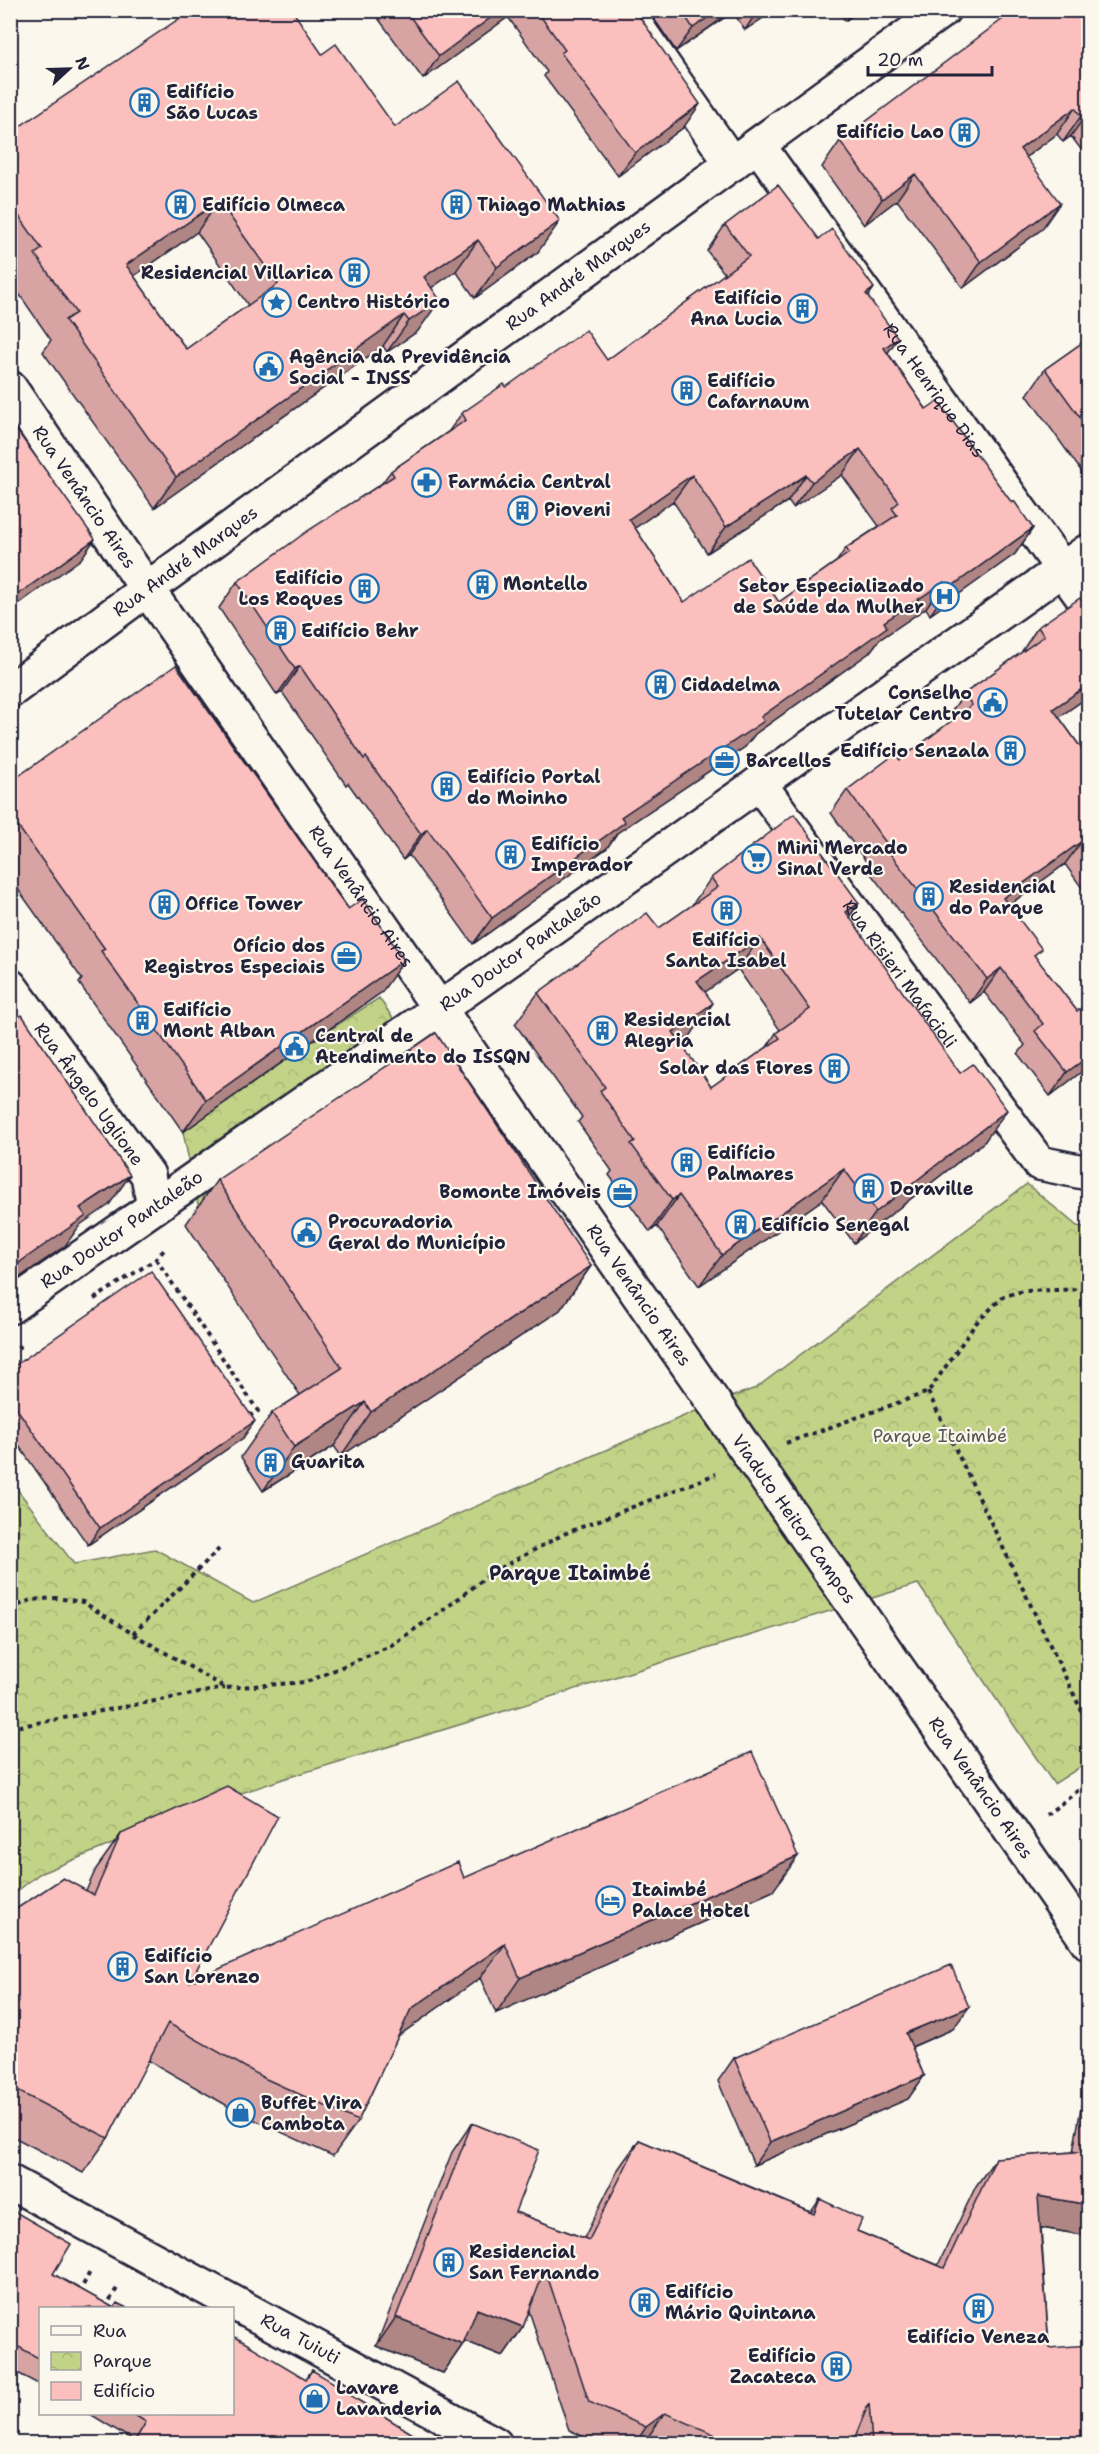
<svg xmlns="http://www.w3.org/2000/svg" width="1099" height="2454" font-family="'Shantell Sans',sans-serif">
<defs>
<pattern id="park-crowns" width="20" height="18" patternUnits="userSpaceOnUse" patternTransform="scale(1.5)"><rect width="20" height="18" fill="#c2d287"/><path d="M2 6a3 3 0 1 1 6 0M12 15a3 3 0 1 1 6 0" fill="none" stroke="#a6b475"/></pattern>
</defs>
<rect width="100%" height="100%" fill="#fbf7ec"/>
<filter id="ink" filterUnits="userSpaceOnUse"><feTurbulence type="fractalNoise" baseFrequency=".0167" numOctaves="2"/><feDisplacementMap in="SourceGraphic" scale="12" xChannelSelector="R" yChannelSelector="G"/><feConvolveMatrix kernelMatrix="1 2 1 2 8 2 1 2 1" color-interpolation-filters="sRGB"/></filter>
<g filter="url(#ink)">
<path fill="url(#park-crowns)" stroke="#727a61" stroke-width="1.5" d="M379,998L425,1065L200,1214L183,1132L320,1036Z
M1027,1184L1077,1226L1088,1228V1762L1054,1784L918,1584L283,1779L215,1802L39,1874L11,1896V1481L74,1564L155,1549L253,1603L714,1403L756,1388Z"/>
<g fill="none" stroke-linecap="round" stroke-linejoin="round">
<defs>
<g id="minor">
<path d="M625,10L732,164"/>
<path id="s1" d="M758,145L1088,605"/>
<path id="s2" d="M10,388L147,589L714,1403"/>
<path id="s3" d="M10,691L147,589L943,10"/>
<path id="s4" d="M759,783L1039,1163L1088,1173"/>
<path id="s5" d="M10,986L148,1175L154,1207"/>
<path id="s6" d="M10,1307L439,1009L1088,551"/>
<path id="s7" d="M789,1512L1088,1942"/>
<path id="s8" d="M10,2182L495,2444"/>
</g>
</defs>
<use href="#minor" stroke="#22223b" stroke-width="38"/>
<path stroke="#22223b" stroke-width="4" stroke-dasharray="4.5 4.5" stroke-linecap="butt" d="M156,1259L258,1411L248,1417
M94,1299L156,1259L164,1250
M10,1353L22,1345
M928,1392L1088,1724
M786,1443L928,1392L976,1323L1004,1296L1024,1291L1088,1289
M10,1609L31,1600L56,1598L83,1602L133,1634L226,1688L307,1682L390,1646L446,1608L493,1572L564,1534L716,1474
M133,1634L219,1549
M10,1728L225,1688
M1046,1815L1088,1783
M79,2293L91,2270
M105,2308L119,2285"/>
<use href="#minor" stroke="#fbf7ec" stroke-width="33"/>
<defs>
<path id="minor-bridge" d="M714,1403L789,1512"/>
</defs>
<use href="#minor-bridge" stroke="#22223b" stroke-width="38" stroke-linecap="butt"/>
<use href="#minor-bridge" stroke="#fbf7ec" stroke-width="33"/>
</g>
<path fill="#d8a4a3" stroke="#22223b" stroke-width="1.5" fill-rule="evenodd" d="M372,10H635L684,127L618,176L544,76L547,72L508,17L423,79Z
M648,10H775L745,30L733,12L676,51Z
M838,10H860L845,21Z
M1089,23V160L1071,136L1063,142L1057,134L1026,157L1042,229L963,288L897,200L864,225L822,167L840,141Z
M322,54L395,127L538,252L475,298L456,271L431,288L418,331L387,352L383,346L154,508L43,352L51,340L13,285L18,278L10,267V133ZM197,232L248,305L186,349L134,276Z
M725,225L819,239L868,297L888,353L926,409L1033,528L1015,554L930,615L926,608L879,640L869,653L755,734L745,747L617,833L607,848L473,944L409,855L403,860L348,783L346,785L282,692L277,695L219,608L237,582L382,483L391,471L449,431L462,413L506,387L607,360L725,274L707,251ZM842,475L879,526L846,548L837,561L779,602H684L635,528L673,501L707,553L788,501L793,508Z
M1089,338V482L1027,395L1045,369Z
M1089,610V696L1059,717L1089,759V898L1065,864L1009,905L1036,958L1077,1011L1089,1003V1066L1050,1096L1018,1054L1025,1045L984,992L970,1003L868,870L870,867L831,813L847,790L900,760L950,722L947,717L964,694L1022,652V651L1038,627Z
M10,782L382,992L183,1132L79,983L82,979L10,878Z
M711,878L859,903L849,917L985,1141L854,1243L822,1200L699,1286L657,1226L650,1232L609,1175L612,1171L578,1122L582,1117L515,1024L538,993L659,928L692,905ZM738,969L780,1030L776,1033L767,1047L711,1087L680,1043L691,1035L705,992Z
M217,1180L591,1266L560,1310L341,1456L334,1446L263,1491L241,1457L272,1413L300,1395L186,1224Z
M10,1369L243,1438L88,1545L10,1433Z
M121,1834L190,1982L464,1878L773,1891L496,2013L480,1978L398,2036L358,2121L333,2156L240,2113L148,2060L108,2138L83,2173L10,2135V1913L86,1891L96,1869Z
M953,2029L912,2047L924,2076L908,2099L754,2165L718,2081L734,2058Z
M1089,2063V2236L1041,2228L1049,2348L1089,2444H651L645,2441L642,2444H600L569,2430L529,2311L523,2327L503,2356L465,2341L463,2344L443,2373L376,2346L452,2152L472,2123L515,2212L584,2238L619,2168L639,2140L811,2212L820,2199L857,2231L938,2265L976,2186L996,2158L1073,2152Z
M10,2212L53,2274L114,2308H127H40V2385L10,2369Z
M312,2370L343,2391L429,2444H131L133,2440L90,2414H232L306,2379Z"/>
<path fill="#b08684" stroke="#22223b" stroke-width="1.5" d="M501,10H512L508,17L423,79L439,56Z
M718,10H734L676,51L693,28Z
M758,10H775L745,30Z
M853,10H860L845,21Z
M700,104L684,127L618,176L635,153Z
M1075,108L1057,134L1002,175L1020,149Z
M1089,111L1071,136L1063,142L1081,116Z
M915,174L897,200L864,225L882,199Z
M219,201L197,232L104,297L126,265Z
M1060,203L1042,229L963,288L981,262Z
M560,221L538,252L475,298L497,267Z
M478,240L456,271L402,308L424,277Z
M874,288L856,314L866,294Z
M440,300L418,331L387,352L409,321Z
M404,315L383,346L154,508L176,477Z
M898,338L880,364L884,348Z
M860,449L842,475L793,508L812,482Z
M692,475L673,501L611,545L629,519Z
M806,475L788,501L707,553L726,527Z
M1033,528L1015,554L930,615L948,589Z
M95,539L81,559L10,610V600Z
M944,582L926,608L879,640L869,653L755,734L745,747L617,833L607,848L473,944L492,918L621,817L761,717L884,622Z
M300,666L282,692L277,695L295,669Z
M1089,684V696L1036,733L1053,709Z
M427,829L409,855L403,860L421,834Z
M1082,841L1065,864L987,921L1003,898Z
M859,903L837,934L846,912Z
M760,938L738,969L675,1013L697,981Z
M404,960L382,992L183,1132L206,1100Z
M1001,968L984,992L970,1003L987,979Z
M713,1003L691,1035L651,1064L673,1032Z
M1089,1056V1066L1050,1096L1067,1072Z
M1007,1110L985,1141L854,1243L876,1212Z
M844,1169L822,1200L699,1286L722,1255Z
M130,1175L109,1205L80,1225L65,1246L10,1284V1276L20,1262L80,1208Z
M679,1195L657,1226L650,1232L672,1200Z
M591,1266L560,1310L341,1456L371,1412Z
M365,1402L334,1446L263,1491L294,1447Z
M255,1421L243,1438L88,1545L100,1528Z
M798,1856L773,1891L496,2013L520,1978Z
M505,1944L480,1978L387,2044L411,2009Z
M969,2007L953,2029L890,2056L906,2033Z
M924,2076L908,2099L754,2165L770,2142Z
M1038,2196L1089,2205V2236L1019,2224Z
M477,2309L523,2327L503,2356L457,2338Z
M396,2317L463,2344L443,2373L376,2346Z
M665,2413L645,2441L642,2444H635L646,2427Z"/>
<path fill="#fbbfbd" stroke="#22223b" stroke-width="1.5" fill-rule="evenodd" d="M192,10H292L322,54L336,44L395,127L459,81L560,221L497,267L478,240L424,277L440,300L409,321L404,315L176,477L65,320L76,313L35,254L42,249L10,203V133ZM219,201L278,284L186,349L126,265Z
M405,10H501L439,56Z
M536,10H635L700,104L635,153L561,53L565,50Z
M681,10H718L693,28Z
M1015,10H1080L1089,23V111L1081,116L1075,108L1020,149L1060,203L981,262L915,174L882,199L840,141Z
M778,185L819,239L832,229L874,288L866,294L898,338L884,348L926,409L938,401L1012,503L1014,501L1033,528L948,589L944,582L884,622L887,627L761,717L764,721L621,817L625,822L492,918L427,829L421,834L366,757L364,759L300,666L295,669L237,582L309,530L394,476L391,471L466,420L462,413L504,384L506,387L586,330L607,360L749,256L725,225ZM860,449L899,502L892,508L897,515L846,548L849,553L779,602L748,558L684,602L629,519L692,475L726,527L806,475L812,482Z
M1089,338V430L1045,369Z
M10,421L95,539L10,600Z
M1080,598L1089,610V684L1053,709L1089,759V851L1082,841L1003,898L1042,949L1034,955L1077,1011L1089,1003V1056L1067,1072L1035,1031L1043,1024L1001,968L987,979L884,846L887,844L847,790L895,754L900,760L972,705L964,694L1044,636L1038,627Z
M176,665L348,909L363,899L404,960L206,1100L101,951L105,949L10,815V782Z
M794,814L859,903L846,912L960,1073L973,1064L1007,1110L876,1212L844,1169L722,1255L679,1195L672,1200L631,1144L635,1141L600,1091L605,1087L538,993L647,913L659,928L718,887L711,878ZM760,938L810,1009L776,1033L780,1038L711,1087L673,1032L713,1003L697,981Z
M22,1015L130,1175L80,1208L86,1216L20,1262L14,1269L13,1277L10,1278V1023Z
M436,1033L591,1266L371,1412L365,1402L294,1447L272,1413L342,1368L217,1180Z
M151,1271L255,1421L100,1528L10,1399V1369Z
M752,1752L798,1856L520,1978L505,1944L411,2009L358,2121L264,2078L168,2023L108,2138L10,2087V2084L16,2072L10,2069V1913L63,1878L94,1895L121,1834L227,1786L278,1816L190,1982L458,1862L464,1878Z
M951,1965L969,2007L906,2033L924,2076L770,2142L734,2058Z
M472,2123L539,2150L515,2212L589,2240L639,2140L814,2214L820,2199L862,2219L857,2231L944,2268L996,2158L1088,2151L1089,2150V2205L1038,2196L1049,2348L1089,2345V2444H872L869,2403L852,2444H720L723,2438L665,2413L646,2427L589,2402L545,2269L523,2327L477,2309L463,2344L396,2317Z
M12,2210L71,2244L53,2274L114,2308L117,2303L127,2308H40V2359L12,2343L10,2347V2213Z
M232,2335L306,2379L312,2370L344,2389L343,2391L429,2444H133L146,2422L133,2414H232Z"/>
</g>
<defs>
<symbol id="building-ring" viewBox="-11 -11 22 22"><circle r="9.5" fill="#fbf7ec" stroke="#1f6fb2" stroke-width="1.5"/><path d="M-4-6H4V6H1V3H-1V6H-4ZM-2.5-4.3h1.7v1.8h-1.7ZM.8-4.3h1.7v1.8H.8ZM-2.5-1h1.7V.8h-1.7ZM.8-1h1.7V.8H.8Z" fill="#1f6fb2"/></symbol>
<symbol id="sight-ring" viewBox="-11 -11 22 22"><circle r="9.5" fill="#fbf7ec" stroke="#1f6fb2" stroke-width="1.5"/><path d="M0-6L1.8-2.2L6-1.7L2.9 1.2L3.7 5.4L0 3.3L-3.7 5.4L-2.9 1.2L-6-1.7L-1.8-2.2Z" fill="#1f6fb2"/></symbol>
<symbol id="civic-ring" viewBox="-11 -11 22 22"><circle r="9.5" fill="#fbf7ec" stroke="#1f6fb2" stroke-width="1.5"/><path d="M-.6-6.5H3V-4.5H.6V-3L4-1V1h2V6H-6V1h2V-1L-.6-3ZM-1.2 2.5V6h2.4V2.5Z" fill="#1f6fb2"/></symbol>
<symbol id="pharmacy-ring" viewBox="-11 -11 22 22"><circle r="9.5" fill="#fbf7ec" stroke="#1f6fb2" stroke-width="1.5"/><path d="M-2-6h4v4h4v4h-4v4h-4v-4h-4v-4h4Z" fill="#1f6fb2"/></symbol>
<symbol id="hospital-ring" viewBox="-11 -11 22 22"><circle r="9.5" fill="#fbf7ec" stroke="#1f6fb2" stroke-width="1.5"/><path d="M-5-5h3v3.5h4V-5h3V5h-3V1.5h-4V5h-3Z" fill="#1f6fb2"/></symbol>
<symbol id="office-ring" viewBox="-11 -11 22 22"><circle r="9.5" fill="#fbf7ec" stroke="#1f6fb2" stroke-width="1.5"/><path d="M-6-3h4V-5.5h4V-3h4V5H-6ZM-1-4.5V-3h2v-1.5ZM-6 0V1H6V0Z" fill="#1f6fb2"/></symbol>
<symbol id="supermarket-ring" viewBox="-11 -11 22 22"><circle r="9.5" fill="#fbf7ec" stroke="#1f6fb2" stroke-width="1.5"/><path d="M-6-5.5h2.5l.6 2H6L4.5 2H-2.5L-4.4-4H-6ZM-1.5 3.2a1.3 1.3 0 1 0 .1 0ZM3 3.2a1.3 1.3 0 1 0 .1 0Z" fill="#1f6fb2"/></symbol>
<symbol id="hotel-ring" viewBox="-11 -11 22 22"><circle r="9.5" fill="#fbf7ec" stroke="#1f6fb2" stroke-width="1.5"/><path d="M-6-4.5h1.5V1H6V5H4.5V3h-9V5H-6ZM-4 0a1.8 1.8 0 1 1 3.6 0ZM.5 0V-2.5h3Q6-2.5 6 0Z" fill="#1f6fb2"/></symbol>
<symbol id="shop-ring" viewBox="-11 -11 22 22"><circle r="9.5" fill="#fbf7ec" stroke="#1f6fb2" stroke-width="1.5"/><path d="M-5-2.5h2.3a2.7 3.5 0 0 1 5.4 0H5L5.5 6h-11ZM-1.5-2.5h3a1.5 2.3 0 0 0-3 0Z" fill="#1f6fb2"/></symbol>
</defs>
<g fill-rule="evenodd">
<use href="#building-ring" x="128" y="86" width="33" height="33"/>
<use href="#building-ring" x="948" y="116" width="33" height="33"/>
<use href="#building-ring" x="164" y="188" width="33" height="33"/>
<use href="#building-ring" x="440" y="188" width="33" height="33"/>
<use href="#building-ring" x="338" y="256" width="33" height="33"/>
<use href="#sight-ring" x="260" y="286" width="33" height="33"/>
<use href="#building-ring" x="786" y="292" width="33" height="33"/>
<use href="#civic-ring" x="252" y="350" width="33" height="33"/>
<use href="#building-ring" x="670" y="374" width="33" height="33"/>
<use href="#pharmacy-ring" x="410" y="466" width="33" height="33"/>
<use href="#building-ring" x="506" y="494" width="33" height="33"/>
<use href="#building-ring" x="466" y="568" width="33" height="33"/>
<use href="#building-ring" x="348" y="572" width="33" height="33"/>
<use href="#hospital-ring" x="928" y="580" width="33" height="33"/>
<use href="#building-ring" x="264" y="614" width="33" height="33"/>
<use href="#building-ring" x="644" y="668" width="33" height="33"/>
<use href="#civic-ring" x="976" y="686" width="33" height="33"/>
<use href="#building-ring" x="994" y="734" width="33" height="33"/>
<use href="#office-ring" x="708" y="744" width="33" height="33"/>
<use href="#building-ring" x="430" y="770" width="33" height="33"/>
<use href="#building-ring" x="494" y="838" width="33" height="33"/>
<use href="#supermarket-ring" x="740" y="842" width="33" height="33"/>
<use href="#building-ring" x="912" y="880" width="33" height="33"/>
<use href="#building-ring" x="148" y="888" width="33" height="33"/>
<use href="#building-ring" x="710" y="894" width="33" height="33"/>
<use href="#office-ring" x="330" y="940" width="33" height="33"/>
<use href="#building-ring" x="126" y="1004" width="33" height="33"/>
<use href="#building-ring" x="586" y="1014" width="33" height="33"/>
<use href="#civic-ring" x="278" y="1030" width="33" height="33"/>
<use href="#building-ring" x="818" y="1052" width="33" height="33"/>
<use href="#building-ring" x="670" y="1146" width="33" height="33"/>
<use href="#building-ring" x="852" y="1172" width="33" height="33"/>
<use href="#office-ring" x="606" y="1176" width="33" height="33"/>
<use href="#building-ring" x="724" y="1208" width="33" height="33"/>
<use href="#civic-ring" x="290" y="1216" width="33" height="33"/>
<use href="#building-ring" x="254" y="1446" width="33" height="33"/>
<use href="#hotel-ring" x="594" y="1884" width="33" height="33"/>
<use href="#building-ring" x="106" y="1950" width="33" height="33"/>
<use href="#shop-ring" x="224" y="2096" width="33" height="33"/>
<use href="#building-ring" x="432" y="2246" width="33" height="33"/>
<use href="#building-ring" x="628" y="2286" width="33" height="33"/>
<use href="#building-ring" x="962" y="2292" width="33" height="33"/>
<use href="#building-ring" x="820" y="2350" width="33" height="33"/>
<use href="#shop-ring" x="298" y="2382" width="33" height="33"/>
</g>
<g text-anchor="middle" stroke-width="4.5" stroke-linejoin="round" paint-order="stroke">
<g font-size="18" font-weight="bold" fill="#22223b" stroke="#fbf7ec" text-anchor="start">
<text x="166" y="98">Edifício<tspan x="166" dy="21">São Lucas</tspan></text>
<text x="944" y="138" text-anchor="end">Edifício Lao</text>
<text x="202" y="211">Edifício Olmeca</text>
<text x="477" y="211">Thiago Mathias</text>
<text x="333" y="279" text-anchor="end">Residencial Villarica</text>
<text x="782" y="304" text-anchor="end">Edifício<tspan x="782" dy="21">Ana Lucia</tspan></text>
<text x="297" y="308">Centro Histórico</text>
<text x="289" y="363">Agência da Previdência<tspan x="289" dy="21">Social - INSS</tspan></text>
<text x="707" y="387">Edifício<tspan x="707" dy="21">Cafarnaum</tspan></text>
<text x="448" y="488">Farmácia Central</text>
<text x="544" y="516">Pioveni</text>
<text x="343" y="584" text-anchor="end">Edifício<tspan x="343" dy="21">Los Roques</tspan></text>
<text x="503" y="590">Montello</text>
<text x="924" y="592" text-anchor="end">Setor Especializado<tspan x="924" dy="21">de Saúde da Mulher</tspan></text>
<text x="301" y="637">Edifício Behr</text>
<text x="681" y="691">Cidadelma</text>
<text x="972" y="699" text-anchor="end">Conselho<tspan x="972" dy="21">Tutelar Centro</tspan></text>
<text x="989" y="757" text-anchor="end">Edifício Senzala</text>
<text x="746" y="767">Barcellos</text>
<text x="467" y="783">Edifício Portal<tspan x="467" dy="21">do Moinho</tspan></text>
<text x="531" y="850">Edifício<tspan x="531" dy="21">Imperador</tspan></text>
<text x="777" y="854">Mini Mercado<tspan x="777" dy="21">Sinal Verde</tspan></text>
<text x="949" y="893">Residencial<tspan x="949" dy="21">do Parque</tspan></text>
<text x="185" y="910">Office Tower</text>
<text x="726" y="946" text-anchor="middle">Edifício<tspan x="726" dy="21">Santa Isabel</tspan></text>
<text x="325" y="952" text-anchor="end">Ofício dos<tspan x="325" dy="21">Registros Especiais</tspan></text>
<text x="163" y="1016">Edifício<tspan x="163" dy="21">Mont Alban</tspan></text>
<text x="624" y="1026">Residencial<tspan x="624" dy="21">Alegria</tspan></text>
<text x="315" y="1042">Central de<tspan x="315" dy="21">Atendimento do ISSQN</tspan></text>
<text x="813" y="1074" text-anchor="end">Solar das Flores</text>
<text x="707" y="1159">Edifício<tspan x="707" dy="21">Palmares</tspan></text>
<text x="890" y="1195">Doraville</text>
<text x="601" y="1198" text-anchor="end">Bomonte Imóveis</text>
<text x="328" y="1228">Procuradoria<tspan x="328" dy="21">Geral do Município</tspan></text>
<text x="761" y="1231">Edifício Senegal</text>
<text x="291" y="1468">Guarita</text>
<text x="632" y="1896">Itaimbé<tspan x="632" dy="21">Palace Hotel</tspan></text>
<text x="144" y="1962">Edifício<tspan x="144" dy="21">San Lorenzo</tspan></text>
<text x="261" y="2109">Buffet Vira<tspan x="261" dy="21">Cambota</tspan></text>
<text x="469" y="2258">Residencial<tspan x="469" dy="21">San Fernando</tspan></text>
<text x="665" y="2298">Edifício<tspan x="665" dy="21">Mário Quintana</tspan></text>
<text x="978" y="2343" text-anchor="middle">Edifício Veneza</text>
<text x="816" y="2362" text-anchor="end">Edifício<tspan x="816" dy="21">Zacateca</tspan></text>
<text x="336" y="2394">Lavare<tspan x="336" dy="21">Lavanderia</tspan></text>
</g>
<g font-size="18" fill="#22223b" stroke="#fbf7ec">
<text dy="6" stroke="none"><textPath href="#s3" startOffset="704">Rua André Marques</textPath></text>
<text dy="6" stroke="none"><textPath href="#s1" startOffset="302">Rua Henrique Dias</textPath></text>
<text dy="6" stroke="none"><textPath href="#s2" startOffset="132">Rua Venâncio Aires</textPath></text>
<text dy="6" stroke="none"><textPath href="#s3" startOffset="218">Rua André Marques</textPath></text>
<text dy="6" stroke="none"><textPath href="#s2" startOffset="618">Rua Venâncio Aires</textPath></text>
<text dy="6" stroke="none"><textPath href="#s6" startOffset="622">Rua Doutor Pantaleão</textPath></text>
<text dy="6" stroke="none"><textPath href="#s4" startOffset="237">Rua Risieri Mafacioli</textPath></text>
<text dy="6" stroke="none"><textPath href="#s5" startOffset="134">Rua Ângelo Uglione</textPath></text>
<text dy="6" stroke="none"><textPath href="#s6" startOffset="136">Rua Doutor Pantaleão</textPath></text>
<text dy="6" stroke="none"><textPath href="#s2" startOffset="1104">Rua Venâncio Aires</textPath></text>
<text transform="translate(794 1519) rotate(55)" y="6">Viaduto Heitor Campos</text>
<text dy="6" stroke="none"><textPath href="#s7" startOffset="336">Rua Venâncio Aires</textPath></text>
<text dy="6" stroke="none"><textPath href="#s8" startOffset="330">Rua Tuiuti</textPath></text>
</g>
<g font-size="18" fill="#525752" stroke="#fbf7ec">
<text x="940" y="1442">Parque Itaimbé</text>
</g>
<g font-size="20" font-weight="bold" fill="#22223b" stroke="#fbf7ec">
<text x="570" y="1580">Parque Itaimbé</text>
</g>
</g>
<rect width="1099" height="2454" fill="none" stroke="#fbf7ec" stroke-width="36"/>
<rect x="18" y="18" width="1063" height="2418" fill="none" stroke="#22223b" stroke-width="2" filter="url(#ink)"/>
<rect x="39" y="2307" width="195" height="108" fill="#fbf7ec" stroke="#a4a2a5" stroke-width="1.5"/>
<rect x="51" y="2326" width="30" height="9" fill="#fbf7ec" stroke="#a4a2a5" stroke-width="1.5"/>
<text x="93" y="2337" font-size="18" fill="#22223b">Rua</text>
<rect x="51" y="2352" width="30" height="18" fill="url(#park-crowns)" stroke="#a4a2a5" stroke-width="1.5"/>
<text x="93" y="2367" font-size="18" fill="#22223b">Parque</text>
<rect x="51" y="2382" width="30" height="18" fill="#fbbfbd" stroke="#a4a2a5" stroke-width="1.5"/>
<text x="93" y="2397" font-size="18" fill="#22223b">Edifício</text>
<g transform="translate(69 69) rotate(68)" stroke="#fbf7ec" stroke-width="4.5" paint-order="stroke">
<path d="M0-4.5L10 22L0 15L-10 22Z" fill="#22223b"/>
<text y="-9" font-size="16" font-weight="bold" text-anchor="middle" fill="#22223b">N</text>
</g>
<path d="M868 66v9h124v-9" fill="none" stroke="#22223b" stroke-width="3"/>
<text x="877" y="66" font-size="18" fill="#22223b" stroke="#fbf7ec" stroke-width="4.5" paint-order="stroke">20 m</text>
</svg>
